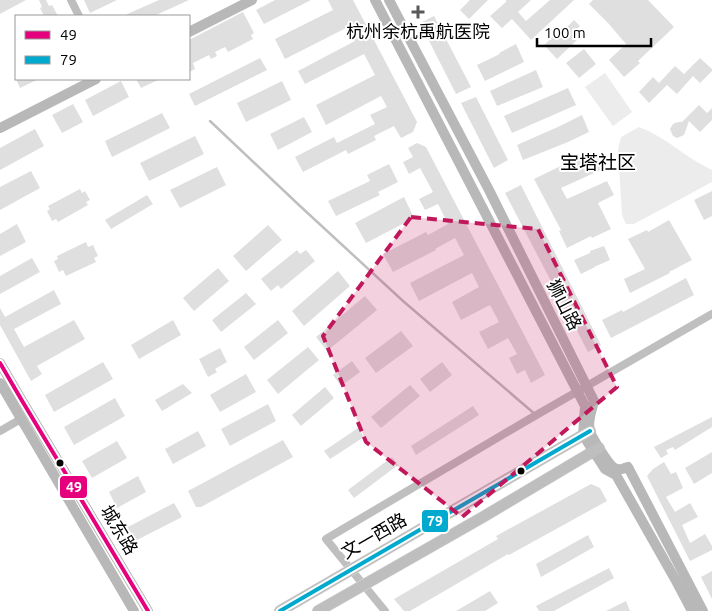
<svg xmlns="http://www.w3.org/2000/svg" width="712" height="611" font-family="Ubuntu,'Noto Sans SC',sans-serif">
<rect width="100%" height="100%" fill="#fff"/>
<path fill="#ececec" d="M605,73L632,112L613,126L585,87Z
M639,127C666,137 686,158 712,170V182L634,224H626L622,215L618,149L621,137Z"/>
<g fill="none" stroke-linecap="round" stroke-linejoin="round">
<path stroke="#bfbfbf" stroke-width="2.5" d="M210,121L300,206L403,301L536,415"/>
<path stroke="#bfbfbf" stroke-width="8" d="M385,611L326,539L526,421L712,314"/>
</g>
<path fill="#dfdfdf" d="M0,0H26L0,14Z
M39,0H46L49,6L52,5L58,16H44L40,8L42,7Z
M84,0H117L90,13Z
M159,0H189L154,16H123Z
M275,0H311L264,24L256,10Z
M328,0H353L417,122L413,132L401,138L394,126L374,136L376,140L348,154L346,150L303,172L295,157L334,137L337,143L375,124L370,115L387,107L381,96L326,125L316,105L375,75L364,54L305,84L298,71L355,41L348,27L285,59L275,39L333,10Z
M470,0H488L469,19L460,10Z
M506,0H531L518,12L526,21L550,0H574L531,40L512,19L502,28L490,16L506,2Z
M593,0H648L674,27L638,61L640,63L624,77L609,60L626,44L608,23L589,4Z
M243,12L254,33L251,35L253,39L228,52L225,47L215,52L217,56L211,59L209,55L193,63L195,69L189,72V40Z
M434,16L471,87L456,94L420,23Z
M574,20L580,26L571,34L577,40L557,59L544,45L557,33L559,35Z
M516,44L524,62L485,81L477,65L500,54L499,53Z
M584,49L596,64L579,78L566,63Z
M260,58L267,70L195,106L189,94Z
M700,58L712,69V71L700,83L693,76L677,94L667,85L649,103L639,92L653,77L659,83L675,66L684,74Z
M536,70L543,87L497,106L490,91Z
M16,79H39L20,88Z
M136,79H160L141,88Z
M121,81L129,97L93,116L85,100Z
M282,81L291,100L246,122L237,103Z
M568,88L576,105L512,133L504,116Z
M476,97L508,160L494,168L461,103Z
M73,104L83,122L62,133L52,115Z
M699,105L707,113L712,108V120L700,132L689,121L684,135L677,138L673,136L670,129L673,124L678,122H682Z
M162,113L170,128L112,157L105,141Z
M582,115L589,132L568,142L523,160L517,145L560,126Z
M304,117L312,132L278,150L270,134Z
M35,129L44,146L0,170V148Z
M195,136L204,154L149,181L140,163Z
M417,143L426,147L545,375L531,383L525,370L517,374L509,358L517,354L508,338L488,349L479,332L499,322L490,305L461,320L452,302L479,287L472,273L419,301L410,283L464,255L455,238L435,249L436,250L393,272L383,254L426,232L428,235L448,224L438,204L425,210L419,199L433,192L420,168L409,174L403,162L413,157L408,148Z
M596,153L603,169L561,188L567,199L607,181L614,195L598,203L611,229L592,238L591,236L567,248L559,231L561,230L534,179L573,160L574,163Z
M389,164L398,182L378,192L380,195L336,216L328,201L370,181L367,175Z
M217,167L226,185L180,208L170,190Z
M31,171L40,188L0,210V187Z
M521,185L601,345L588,352L505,193Z
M80,189L82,193L85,191L90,200L86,202L88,205L58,222L56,219L52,221L47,211L50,209L48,206Z
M712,191V216L704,220L694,200Z
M147,195L153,204L111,229L105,220Z
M404,197L414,218L366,243L355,223Z
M669,220L692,260L669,272L670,273L630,293L624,279L645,269L628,239L647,230L648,232Z
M17,224L26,242L0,256V234Z
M268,225L282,240L246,271L233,256Z
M86,242L88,247L93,245L98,256L94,258L96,262L66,276L63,270L59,272L54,261L58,259L57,256Z
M604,246L610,260L594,267H595L581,274L574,260L590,253V251Z
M297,250L300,254L306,250L315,261L281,289L278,285L271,291L261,279Z
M32,258L40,272L0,294V276Z
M218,268L229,281L194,311L183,298Z
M338,271L350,286L304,326L292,311Z
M686,278L694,295L611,338L602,320L622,310L623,312Z
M54,290L61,304L14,329L24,347L74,320L85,339L37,366L42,374L31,381L0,325V308L5,317Z
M246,293L256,304L221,332L212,320Z
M365,296L377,310L327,351L316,337Z
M173,320L181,335L139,359L131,345Z
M278,320L288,333L254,360L244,347Z
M401,331L413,346L376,373L365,358Z
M308,347L319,360L278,394L267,380Z
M220,348L227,362L215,369L217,372L208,377L199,359Z
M352,361L360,372L341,386L333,375Z
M103,362L113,379L54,412L45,395Z
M442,362L452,375L430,392L420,379Z
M246,374L256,392L220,412L210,395Z
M183,384L192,393L162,411L155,400Z
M410,385L420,396L381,428L371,417Z
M325,387L334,398L301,426L292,415Z
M115,398L125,416L74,445L64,427Z
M268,404L276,421L230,446L221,429Z
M473,406L479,415L416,455L411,446Z
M712,417V427L675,450L673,447L666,450L668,454L661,458L654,447Z
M358,428L364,437L330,459L324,451Z
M198,431L206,446L173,464L165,449Z
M283,440L293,457L201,507H196L188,491Z
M117,441L127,458L92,478L82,461Z
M712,452V473L694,484L685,468Z
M392,457L398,465L354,498L348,490Z
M664,462L671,474L676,472L683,488L666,497L675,512L690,503L698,517L682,525L690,543L705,534L712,546V550L690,561L647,476L653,469Z
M138,476L146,492L117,508L109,492Z
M591,484L600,488L607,501L509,555L508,554L410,611H404L394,599L498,539L496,536Z
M174,503L182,517L133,542L126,528Z
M588,535L594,547L541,577L536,564Z
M609,568L614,578L554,611H539L536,606Z
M712,571V599L701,577Z
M490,591L498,603L485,611H456Z
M626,601L630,611H606Z"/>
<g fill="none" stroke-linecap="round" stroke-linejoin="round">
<defs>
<path id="primary" d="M280,611L590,431
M318,611L483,517L599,448"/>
</defs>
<use href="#primary" stroke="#dbdbdb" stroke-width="12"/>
<path stroke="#bebebe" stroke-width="8" d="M71,0L79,16
M0,431L21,419"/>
<path stroke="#b8b8b8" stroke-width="10" d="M375,0L585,406L583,435L605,469L616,475L675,579L692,611
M389,0L489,190L594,401C592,410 587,422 590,431C592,438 608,463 613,467C618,471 623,469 628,467L703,611
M189,32L252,0
M0,128L96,79
M0,363L21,399L148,611
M0,383L134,611"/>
<use href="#primary" stroke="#bebebe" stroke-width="11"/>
<defs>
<path id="bus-1" d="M0,363L21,399L148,611"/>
<path id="bus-2" d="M280,611L590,431"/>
</defs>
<use href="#bus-1" stroke="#fff" stroke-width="8"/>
<use href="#bus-2" stroke="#fff" stroke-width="8"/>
<use href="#bus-1" stroke="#e5007d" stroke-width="4"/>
<use href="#bus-2" stroke="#00a9ce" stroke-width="4"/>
</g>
<path fill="#c2185b" fill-opacity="0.2" stroke="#c2185b" stroke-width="4" stroke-dasharray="10 6" stroke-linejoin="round" d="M411,217L538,229L617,387L462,517L366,442L323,336Z"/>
<path fill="#595959" stroke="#fff" stroke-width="2" d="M415.5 4.5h5v5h5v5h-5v5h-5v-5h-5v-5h5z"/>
<g fill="#000" stroke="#fff" stroke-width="2">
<circle cx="60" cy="463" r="4.5"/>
<circle cx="521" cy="471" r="4.5"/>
</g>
<g text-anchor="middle" stroke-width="4" stroke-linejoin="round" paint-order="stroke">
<g font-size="18" fill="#000" stroke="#fff">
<text x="418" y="38">杭州余杭禹航医院</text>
</g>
<g font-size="18" fill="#000" stroke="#fff">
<text transform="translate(564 305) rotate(63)" y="6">狮山路</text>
<text transform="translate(119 530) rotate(59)" y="6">城东路</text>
<text transform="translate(374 536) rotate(-30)" y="6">文一西路</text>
</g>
<g font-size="19" fill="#000" stroke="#fff">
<text x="598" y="169">宝塔社区</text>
</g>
</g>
<g stroke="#fff" stroke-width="2">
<rect x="59" y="475" width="29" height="24" rx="5" fill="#e5007d"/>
<rect x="421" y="509" width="28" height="24" rx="5" fill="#00a9ce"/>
</g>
<g font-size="14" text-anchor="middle" font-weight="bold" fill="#fff">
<text x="74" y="492">49</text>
<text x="435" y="526">79</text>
</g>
<rect x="15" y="15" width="175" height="65" fill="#ffffff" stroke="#999999"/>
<rect x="25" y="31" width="25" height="8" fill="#e5007d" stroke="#999999"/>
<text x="60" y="40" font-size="15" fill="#000000">49</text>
<rect x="25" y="56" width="25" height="8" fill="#00a9ce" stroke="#999999"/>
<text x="60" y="65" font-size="15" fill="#000000">79</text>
<path d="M537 38v8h114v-8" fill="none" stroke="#000000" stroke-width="2.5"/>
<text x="544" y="38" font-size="15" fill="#000000" stroke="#ffffff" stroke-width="4" paint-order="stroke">100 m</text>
</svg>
